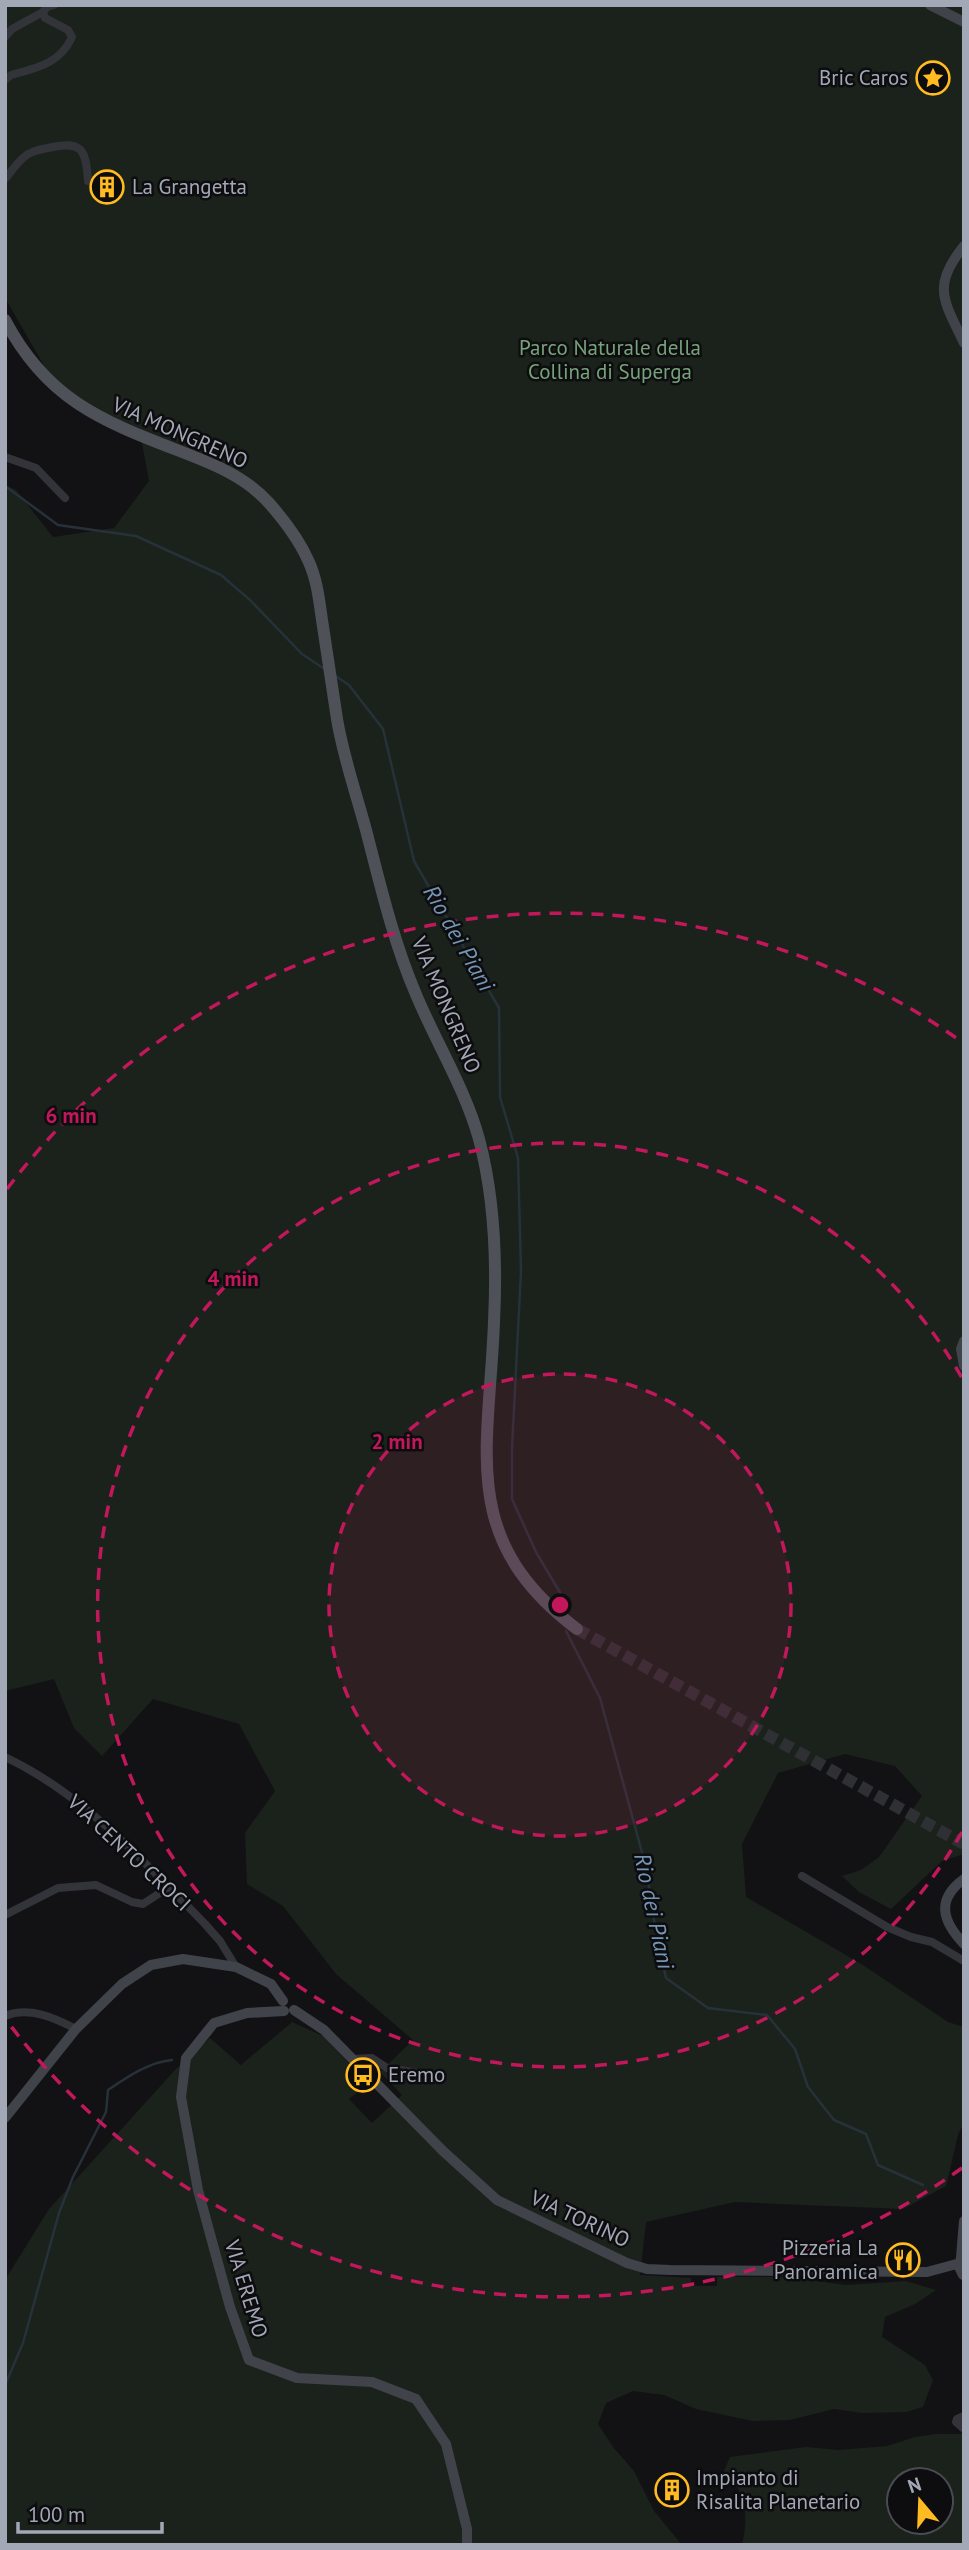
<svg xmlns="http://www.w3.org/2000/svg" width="969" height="2550" font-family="'PT Sans',sans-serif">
<rect width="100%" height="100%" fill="#121214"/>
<path fill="#1a221b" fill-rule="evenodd" d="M5,5H964V1854L942,1861L891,1909L859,1892L842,1876L861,1870L879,1857L922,1796L895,1766L845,1754L778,1773L742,1844L746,1897L863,1965L948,2022L964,2027V2122L958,2135L946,2186L903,2209L735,2202L646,2222L640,2275L691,2278V2286H717V2277H787L846,2285L906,2281L936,2290L915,2304L885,2317L882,2337L925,2365L933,2380L923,2407L906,2412L863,2413L834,2409L790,2420L753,2421L696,2409L664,2395L633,2391L606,2403L598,2424L613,2447L634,2471L654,2511L682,2545H5V2280L49,2209L175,2070L210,2038L241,2065L292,2022L323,2036L368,2084L349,2099L372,2123L402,2095L380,2072L413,2040L336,1974L283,1906L247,1884L245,1833L275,1791L239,1724L153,1699L102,1756L74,1728L54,1679L5,1691V485L16,490L53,537L114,528L149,481L141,438L121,430L50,376L5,298Z
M936,2434H964V2545H742C747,2523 747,2508 738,2488L730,2484L723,2473L730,2457L806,2447L839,2450L887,2446L915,2437ZM899,2480H941V2522H899Z"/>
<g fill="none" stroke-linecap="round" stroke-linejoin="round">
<path stroke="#273139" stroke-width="2.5" d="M5,486L58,525L136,536L221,575L250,600L302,654L326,670
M334,675L349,685L383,729L414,861L499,1008L500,1097L518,1158L521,1271L512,1448V1499L536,1552L565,1601
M566,1631L600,1698L646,1867L656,1933L666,1978L708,2008L767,2015L795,2049L808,2087L834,2120L866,2134L878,2165L923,2185
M5,2385L23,2343L59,2213L73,2177L106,2112L108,2090C127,2077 149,2062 172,2060"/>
<path stroke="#2f3034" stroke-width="12" stroke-dasharray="12 6" stroke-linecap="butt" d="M577,1629L964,1844"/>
<path stroke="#33343a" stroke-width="8" d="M5,37L12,29L43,12
M5,80L11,75C36,68 60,64 72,37L68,30L45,18L43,12L47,7L54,5
M5,179C11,172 16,164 23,158C30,151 39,150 48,148C82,140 86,149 88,181
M5,457L36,468L65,498
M5,1757C84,1794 145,1863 205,1924L220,1941L236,1967
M802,1876L887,1927L911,1937L932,1942L964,1961
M5,1915L58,1888L96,1885L132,1902L143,1904L169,1887
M5,2016C29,2006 55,2018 76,2029
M353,2059L372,2058L387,2068L431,2075
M964,2416L957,2419L956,2422L964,2429"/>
<path stroke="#41434a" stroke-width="10" d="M930,5L964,22
M964,246C931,286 944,301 964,343
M964,1341L961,1349L964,1366
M964,1879C935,1900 943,1922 964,1944
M294,2010L324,2030L443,2151L497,2200L627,2263L647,2269L670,2270L927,2272L964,2262
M284,2011L247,2013L214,2023L186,2058L181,2097L198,2190L230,2307L249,2360L297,2378L372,2382L416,2399L446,2444L467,2529V2545
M5,2118L76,2029L122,1984L151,1965L183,1959L236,1967L271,1984L283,2001
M963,2275L960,2269L964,2221"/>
<path stroke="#4f5159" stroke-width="12" d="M5,320C46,398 99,420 177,450C211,463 245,476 269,503C284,520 299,540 308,560C317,579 319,599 322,620C327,653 332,686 337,719C343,756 356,793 366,830C380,884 393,940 415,992C435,1041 465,1088 479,1139C495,1199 497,1261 494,1322C489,1452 458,1539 577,1629"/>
</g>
<circle cx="560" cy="1605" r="231" fill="#c2185b" fill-opacity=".12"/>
<g fill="none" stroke="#c2185b" stroke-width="3.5" stroke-dasharray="12 9">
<circle cx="560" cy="1605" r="231"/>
<path d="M962 1832A462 462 0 1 1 962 1378"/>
<path d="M962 2168A692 692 0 0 1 7 2021M7 1189A692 692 0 0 1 962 1042"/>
</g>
<defs>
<symbol id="sight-ring" viewBox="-11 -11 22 22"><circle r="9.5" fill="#0d0d0f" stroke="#ffbb20" stroke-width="1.5"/><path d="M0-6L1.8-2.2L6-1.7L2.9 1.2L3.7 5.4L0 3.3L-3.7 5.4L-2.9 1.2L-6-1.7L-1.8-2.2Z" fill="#ffbb20"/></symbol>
<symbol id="building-ring" viewBox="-11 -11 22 22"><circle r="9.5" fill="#0d0d0f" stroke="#ffbb20" stroke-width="1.5"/><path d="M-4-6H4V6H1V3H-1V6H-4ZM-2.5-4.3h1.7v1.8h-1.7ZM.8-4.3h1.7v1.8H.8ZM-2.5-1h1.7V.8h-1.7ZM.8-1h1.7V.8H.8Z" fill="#ffbb20"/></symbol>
<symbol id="bus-ring" viewBox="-11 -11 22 22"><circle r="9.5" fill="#0d0d0f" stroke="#ffbb20" stroke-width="1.5"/><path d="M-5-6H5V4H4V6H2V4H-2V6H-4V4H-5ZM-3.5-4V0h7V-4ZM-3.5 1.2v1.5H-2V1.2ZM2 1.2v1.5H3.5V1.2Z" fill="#ffbb20"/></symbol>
<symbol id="restaurant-ring" viewBox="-11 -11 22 22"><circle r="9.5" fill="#0d0d0f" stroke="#ffbb20" stroke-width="1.5"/><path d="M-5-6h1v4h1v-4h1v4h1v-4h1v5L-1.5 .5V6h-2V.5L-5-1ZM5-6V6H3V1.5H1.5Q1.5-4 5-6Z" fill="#ffbb20"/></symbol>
</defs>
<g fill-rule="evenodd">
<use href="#sight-ring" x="914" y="59" width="38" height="38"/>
<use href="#building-ring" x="88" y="168" width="38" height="38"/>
<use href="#bus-ring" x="344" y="2056" width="38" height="38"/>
<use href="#restaurant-ring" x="884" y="2241" width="38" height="38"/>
<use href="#building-ring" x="653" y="2471" width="38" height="38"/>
</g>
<g text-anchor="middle" stroke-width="5" stroke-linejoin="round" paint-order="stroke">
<g font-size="21" fill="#a2a8b6" stroke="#0d0d0f" text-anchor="start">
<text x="908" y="85" text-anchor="end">Bric Caros</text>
<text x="132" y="194">La Grangetta</text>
<text x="388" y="2082">Eremo</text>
<text x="878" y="2255" text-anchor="end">Pizzeria La<tspan x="878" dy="24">Panoramica</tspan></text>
<text x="696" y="2485">Impianto di<tspan x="696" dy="24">Risalita Planetario</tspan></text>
</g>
<g font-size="21" fill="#77a37b" stroke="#0d0d0f">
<text x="610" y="355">Parco Naturale della<tspan x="610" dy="24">Collina di Superga</tspan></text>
</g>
<g font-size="21" fill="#a2a8b6" stroke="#0d0d0f">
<text transform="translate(180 433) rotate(24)" y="7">VIA MONGRENO</text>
<text transform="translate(446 1005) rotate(67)" y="7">VIA MONGRENO</text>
<text transform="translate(129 1853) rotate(43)" y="7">VIA CENTO CROCI</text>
<text transform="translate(580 2219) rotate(25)" y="7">VIA TORINO</text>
<text transform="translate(246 2289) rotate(73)" y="7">VIA EREMO</text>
</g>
<g font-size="23" font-style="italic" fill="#7595b5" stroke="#0d0d0f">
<text transform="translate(459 938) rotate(60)" y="8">Rio dei Piani</text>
<text transform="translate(654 1911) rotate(78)" y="8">Rio dei Piani</text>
</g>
</g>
<circle cx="560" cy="1605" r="10" fill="#c2185b" stroke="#0d0d0f" stroke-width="3.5"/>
<g font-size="21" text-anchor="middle" font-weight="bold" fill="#c2185b" stroke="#0d0d0f" stroke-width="5" stroke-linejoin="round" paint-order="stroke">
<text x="71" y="1123">6 min</text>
<text x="233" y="1286">4 min</text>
<text x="397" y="1449">2 min</text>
</g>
<rect width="969" height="2550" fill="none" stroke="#a2a8b6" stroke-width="14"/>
<g transform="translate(920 2501) rotate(341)"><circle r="33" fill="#0d0d0f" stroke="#494b52" stroke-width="2"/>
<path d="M0-5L12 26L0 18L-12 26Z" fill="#ffbb20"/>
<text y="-10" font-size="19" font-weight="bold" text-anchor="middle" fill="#a2a8b6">N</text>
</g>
<path d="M18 2522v10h144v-10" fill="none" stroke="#a2a8b6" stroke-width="3.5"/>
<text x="28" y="2522" font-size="21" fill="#a2a8b6" stroke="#0d0d0f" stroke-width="5" paint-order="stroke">100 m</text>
</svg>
